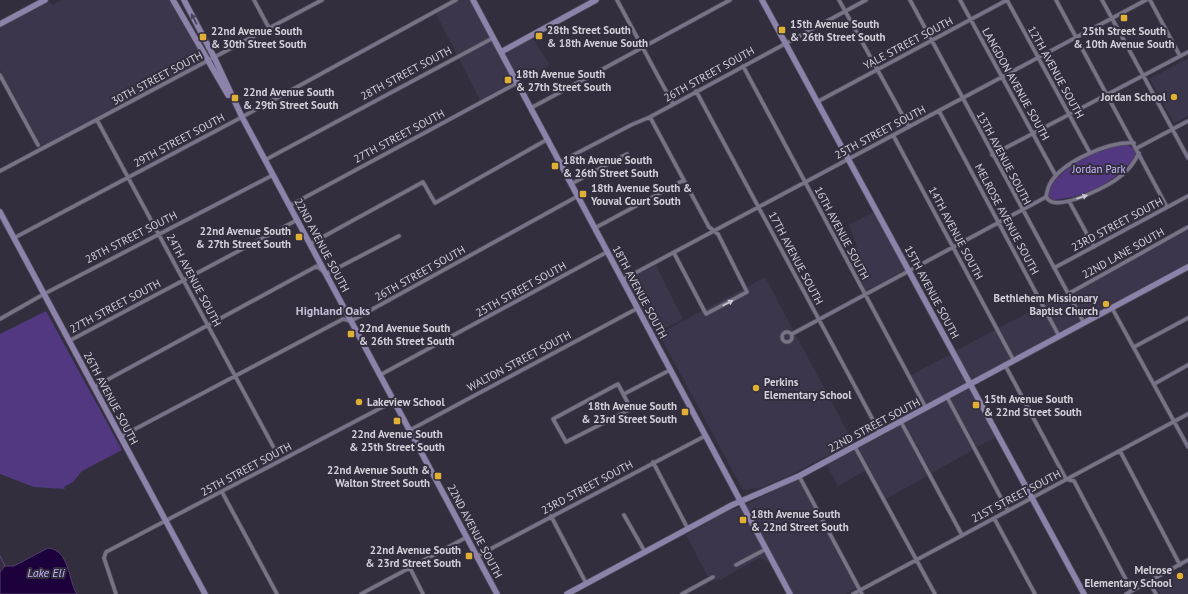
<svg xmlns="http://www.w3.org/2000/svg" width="1188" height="594" font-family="'PT Sans',sans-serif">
<rect width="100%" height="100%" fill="#322e3e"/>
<path fill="#3c364c" d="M49,0L52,5L62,0H170L204,60L39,148L41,145L0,70V27Z
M461,0H470L489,38L457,55L436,14Z
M532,37L550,65L520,81L504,52Z
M491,41L514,82L480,100L459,59Z
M1188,58V116L1174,123L1150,79Z
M874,212L905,270L866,291L846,254L857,247L849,225Z
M1188,230V264L1085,320L1071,295Z
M656,265L683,319L658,332L657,335L659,340L657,341L626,281Z
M765,277L853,442L789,476L760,488L743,490L659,334Z
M1064,293L1081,322L1060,333L1044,303Z
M1040,306L1056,335L1015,357L999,328Z
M995,330L1011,360L971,381L955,351Z
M951,354L967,383L927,405L911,375Z
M969,387L996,437L977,447L950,397Z
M946,400L973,450L932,473L904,422Z
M900,425L927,476L886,499L858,447Z
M854,450L865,471L838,486L826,464Z
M798,479L856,588L845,594H793L745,505Z
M741,507L763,548L733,565L735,568L765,552L770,562L759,558L720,580L710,581L716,578L714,574L708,577L686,535L728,510Z
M1188,568V594H1160L1155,585Z"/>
<path fill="#523881" d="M1126,144L1134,149L1136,156C1118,182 1083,198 1052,200L1047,195C1056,168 1099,148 1126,144Z
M46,311L122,450L82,471L73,482L64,487L65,489L34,487L0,474V334Z"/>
<path fill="#1c013c" stroke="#533f6b" d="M48,548C70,550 68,581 77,594H0V572L5,566H14Z"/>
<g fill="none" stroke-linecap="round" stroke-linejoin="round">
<path stroke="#533f6b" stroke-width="1.5" d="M0,556L5,566"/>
<defs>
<path id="street" d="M254,0L269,28
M617,0L673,104
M839,0L909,127
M910,0L1084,323
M960,0L1056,176
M1007,0L1090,153
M1056,0L1167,207
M1102,0L1188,158
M1150,0L1180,56
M743,66L926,408
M0,75L38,145
M696,91L880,433
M817,102L1007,0
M531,108L730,0
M939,111L1059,336
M650,117L709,227L718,234L747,292L706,314L674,253
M97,120L274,448
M893,135L1014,361
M1137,148L1188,121
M992,155L1188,52
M265,160L493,38
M560,162L631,125L650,117L866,0
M0,171L322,0
M571,184L627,154
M1046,197C1047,198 1048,200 1050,201C1064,209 1111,185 1122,175C1130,169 1135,161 1139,153
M1069,201L1094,247
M289,206L517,83
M595,228L684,180
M14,238L242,117L456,0
M310,244L423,182L435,203L548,139
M1054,268L1188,196
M622,280L1146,0
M1068,294L1188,227
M1112,308L1188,447
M0,319L44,294L273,175
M782 337a5 5 0 1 1 10 0a5 5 0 1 1-10 0Z
M792,334L1046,197C1047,192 1048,186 1051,182C1064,161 1110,141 1134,143
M69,341L297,220
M1134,347L1188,318
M1005,365L1066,479L1074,481L1132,591
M380,375L607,252
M618,384L631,409L566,442L553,419Z
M1154,384L1188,365
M94,387L317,266L326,274L399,236
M624,394L670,370
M947,397L1008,511
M901,422L962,535
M410,430L638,308
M120,437L343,319L351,321L578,196
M855,447L935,594
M1120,451L1180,565
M653,462L688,529
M799,476L862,594
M222,492L277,594
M624,515L645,552
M551,516L586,583
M994,518L1035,594
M477,556L705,436
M736,565L766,549
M410,568L423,594
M1149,582L1156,594
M116,594L104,558L106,552L394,401
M361,594L467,537
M682,594L713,577
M853,594L1188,414
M1126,594L1188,560"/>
<path id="secondary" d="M173,0L228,95
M184,0L214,57L242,117L497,594
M473,0L790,594
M762,0L1084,594
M0,24L45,0
M501,52L596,0
M0,212L205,594
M567,594L732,505L799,476L1188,267"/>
</defs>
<use href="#street" stroke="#4e4a57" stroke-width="5"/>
<use href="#secondary" stroke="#4e4a57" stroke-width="7"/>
<use href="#street" stroke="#787386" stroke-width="3.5"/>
<use href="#secondary" stroke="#8d82a9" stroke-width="5.5"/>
</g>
<defs><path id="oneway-solid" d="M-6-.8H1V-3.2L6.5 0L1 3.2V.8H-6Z"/></defs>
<use fill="#494359" href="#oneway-solid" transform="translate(194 19) rotate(-118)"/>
<g fill="#c9c6d2">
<use href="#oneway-solid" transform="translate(1082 197) rotate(-18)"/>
<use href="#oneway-solid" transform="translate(728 303) rotate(-28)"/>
</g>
<g fill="#dfb034" stroke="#322e3e" stroke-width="1.5">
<rect x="1120" y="14" width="8" height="8" rx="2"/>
<rect x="778" y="26" width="8" height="8" rx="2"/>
<rect x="535" y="32" width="8" height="8" rx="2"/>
<rect x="199" y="33" width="8" height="8" rx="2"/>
<rect x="504" y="76" width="8" height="8" rx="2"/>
<circle cx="1174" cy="97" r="4"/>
<rect x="231" y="94" width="8" height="8" rx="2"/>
<rect x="551" y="162" width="8" height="8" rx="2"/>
<rect x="579" y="190" width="8" height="8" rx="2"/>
<rect x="295" y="233" width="8" height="8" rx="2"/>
<circle cx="1106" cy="304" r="4"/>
<rect x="347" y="330" width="8" height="8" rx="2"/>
<circle cx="756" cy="388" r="4"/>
<circle cx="359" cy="402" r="4"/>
<rect x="972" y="401" width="8" height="8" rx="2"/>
<rect x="681" y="408" width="8" height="8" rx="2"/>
<rect x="393" y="417" width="8" height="8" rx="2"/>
<rect x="434" y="472" width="8" height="8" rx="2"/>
<rect x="739" y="516" width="8" height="8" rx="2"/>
<rect x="465" y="552" width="8" height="8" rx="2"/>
<circle cx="1180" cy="576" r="4"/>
</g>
<g text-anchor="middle" stroke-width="4" stroke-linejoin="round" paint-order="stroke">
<g font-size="11" font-weight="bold" fill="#d2cfda" stroke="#322e3e" text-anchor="start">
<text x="790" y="28">15th Avenue South<tspan x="790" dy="13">&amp; 26th Street South</tspan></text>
<text x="547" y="34">28th Street South<tspan x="547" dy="13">&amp; 18th Avenue South</tspan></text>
<text x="211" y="35">22nd Avenue South<tspan x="211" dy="13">&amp; 30th Street South</tspan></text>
<text x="1124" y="35" text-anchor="middle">25th Street South<tspan x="1124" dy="13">&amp; 10th Avenue South</tspan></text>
<text x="516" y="78">18th Avenue South<tspan x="516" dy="13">&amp; 27th Street South</tspan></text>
<text x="243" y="96">22nd Avenue South<tspan x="243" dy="13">&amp; 29th Street South</tspan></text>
<text x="1166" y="101" text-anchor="end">Jordan School</text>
<text x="563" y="164">18th Avenue South<tspan x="563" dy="13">&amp; 26th Street South</tspan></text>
<text x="591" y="192">18th Avenue South &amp;<tspan x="591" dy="13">Youval Court South</tspan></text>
<text x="291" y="235" text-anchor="end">22nd Avenue South<tspan x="291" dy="13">&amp; 27th Street South</tspan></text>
<text x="1098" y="302" text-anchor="end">Bethlehem Missionary<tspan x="1098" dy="13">Baptist Church</tspan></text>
<text x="359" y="332">22nd Avenue South<tspan x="359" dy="13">&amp; 26th Street South</tspan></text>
<text x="764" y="386">Perkins<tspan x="764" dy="13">Elementary School</tspan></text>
<text x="984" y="403">15th Avenue South<tspan x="984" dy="13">&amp; 22nd Street South</tspan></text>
<text x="367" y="406">Lakeview School</text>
<text x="677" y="410" text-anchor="end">18th Avenue South<tspan x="677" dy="13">&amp; 23rd Street South</tspan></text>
<text x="397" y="438" text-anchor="middle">22nd Avenue South<tspan x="397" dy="13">&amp; 25th Street South</tspan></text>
<text x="430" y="474" text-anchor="end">22nd Avenue South &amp;<tspan x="430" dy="13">Walton Street South</tspan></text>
<text x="751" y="518">18th Avenue South<tspan x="751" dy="13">&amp; 22nd Street South</tspan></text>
<text x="461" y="554" text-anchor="end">22nd Avenue South<tspan x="461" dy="13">&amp; 23rd Street South</tspan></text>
<text x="1172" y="574" text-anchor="end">Melrose<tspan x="1172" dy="13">Elementary School</tspan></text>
</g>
<g font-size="11" fill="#d2cfda" stroke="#322e3e">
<text transform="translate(908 43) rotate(-28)" y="4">YALE STREET SOUTH</text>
<text transform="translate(1056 72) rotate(61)" y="4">12TH AVENUE SOUTH</text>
<text transform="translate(406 73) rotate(-28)" y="4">28TH STREET SOUTH</text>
<text transform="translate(709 74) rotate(-29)" y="4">26TH STREET SOUTH</text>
<text transform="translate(157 78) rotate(-28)" y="4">30TH STREET SOUTH</text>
<text transform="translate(1016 84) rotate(61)" y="4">LANGDON AVENUE SOUTH</text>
<text transform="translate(880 132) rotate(-28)" y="4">25TH STREET SOUTH</text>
<text transform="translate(399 136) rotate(-28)" y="4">27TH STREET SOUTH</text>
<text transform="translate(179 140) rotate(-28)" y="4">29TH STREET SOUTH</text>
<text transform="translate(1004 158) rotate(62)" y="4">13TH AVENUE SOUTH</text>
<text transform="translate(1007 219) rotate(62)" y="4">MELROSE AVENUE SOUTH</text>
<text transform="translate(1117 224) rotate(-28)" y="4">23RD STREET SOUTH</text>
<text transform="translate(842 233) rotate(62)" y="4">16TH AVENUE SOUTH</text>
<text transform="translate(956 233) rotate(62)" y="4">14TH AVENUE SOUTH</text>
<text transform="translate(131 237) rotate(-27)" y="4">28TH STREET SOUTH</text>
<text transform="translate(322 245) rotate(62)" y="4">22ND AVENUE SOUTH</text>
<text transform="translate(1123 253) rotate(-29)" y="4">22ND LANE SOUTH</text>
<text transform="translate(796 258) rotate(62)" y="4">17TH AVENUE SOUTH</text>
<text transform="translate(420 273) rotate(-29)" y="4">26TH STREET SOUTH</text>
<text transform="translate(194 280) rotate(62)" y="4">24TH AVENUE SOUTH</text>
<text transform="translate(521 289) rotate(-29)" y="4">25TH STREET SOUTH</text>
<text transform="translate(640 292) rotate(62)" y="4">18TH AVENUE SOUTH</text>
<text transform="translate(932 292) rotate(62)" y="4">15TH AVENUE SOUTH</text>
<text transform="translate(115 306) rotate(-28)" y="4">27TH STREET SOUTH</text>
<text transform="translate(519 361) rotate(-28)" y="4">WALTON STREET SOUTH</text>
<text transform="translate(111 398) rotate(62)" y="4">26TH AVENUE SOUTH</text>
<text transform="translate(874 425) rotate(-28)" y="4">22ND STREET SOUTH</text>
<text transform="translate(246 469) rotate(-28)" y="4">25TH STREET SOUTH</text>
<text transform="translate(587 487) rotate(-28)" y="4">23RD STREET SOUTH</text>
<text transform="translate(1016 496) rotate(-28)" y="4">21ST STREET SOUTH</text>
<text transform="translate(475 531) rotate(62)" y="4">22ND AVENUE SOUTH</text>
</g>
<g font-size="11" fill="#cdbbfe" stroke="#322e3e">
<text x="1099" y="173">Jordan Park</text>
</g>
<g font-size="12" font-weight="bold" fill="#c3bed3" stroke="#322e3e">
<text x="333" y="315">Highland Oaks</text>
</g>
<g font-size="12" font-style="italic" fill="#c4b1f4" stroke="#322e3e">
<text x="46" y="577">Lake Eli</text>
</g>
</g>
</svg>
